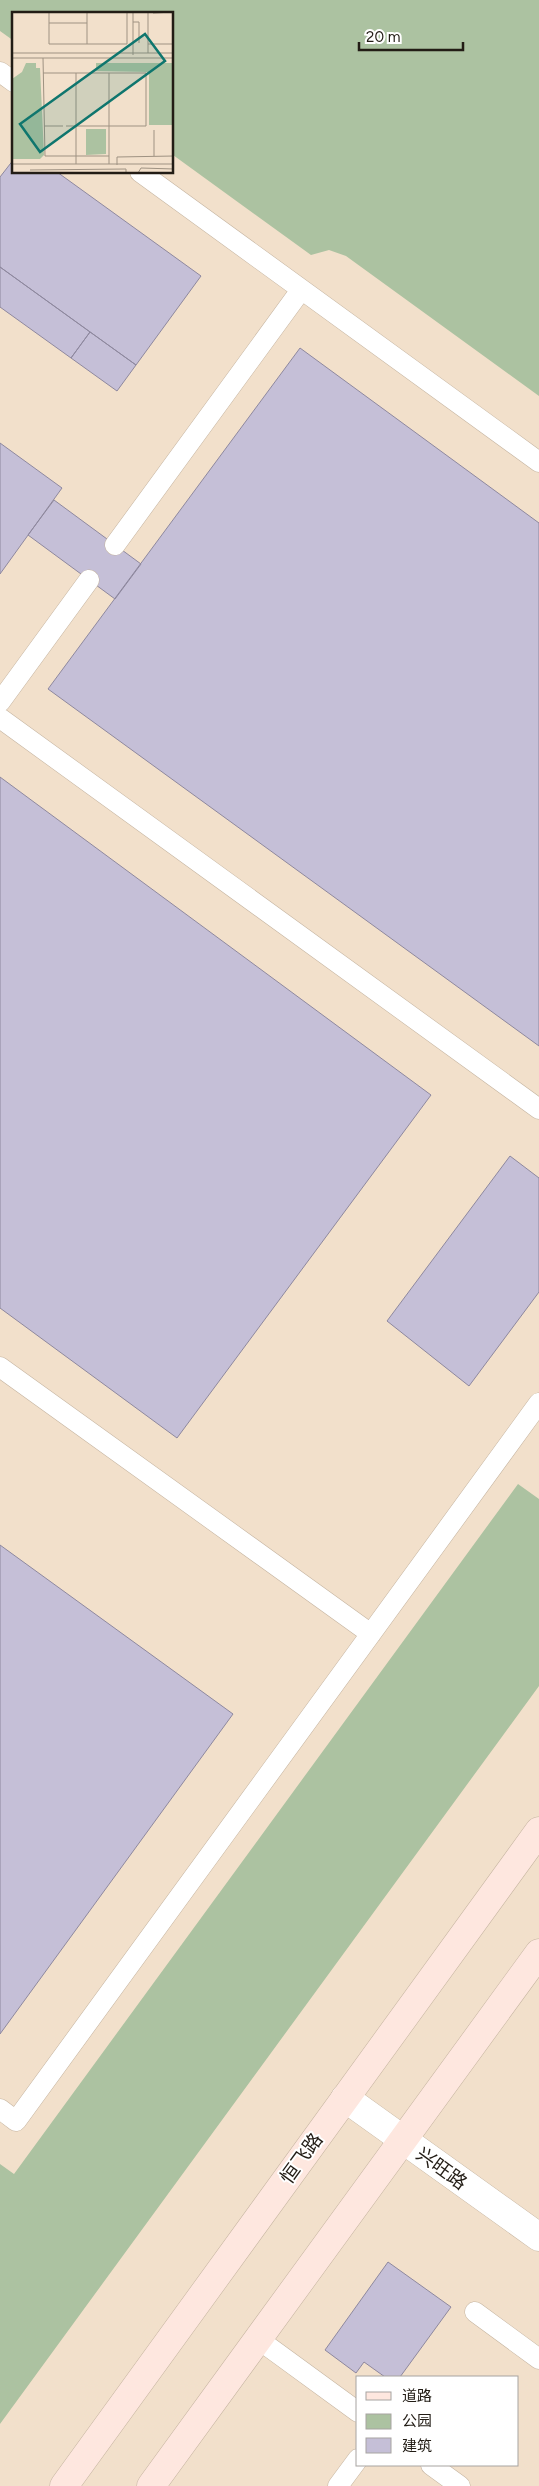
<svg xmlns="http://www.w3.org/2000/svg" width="539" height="2486" font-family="Figtree,'Noto Sans SC',sans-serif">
<rect width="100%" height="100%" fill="#f2e0cb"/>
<path fill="#acc2a1" d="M0,0H539V396L346,256L329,250L311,255L173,155L172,14H14V41L0,31Z
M518,1484L539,1499V1686L0,2424V2164L14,2174Z"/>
<path fill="#c5bfd7" stroke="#8e889e" d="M14,159V172H57L201,276L136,365L0,267V177Z
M0,267L90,332L71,358L0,307Z
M90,332L136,365L117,391L71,358Z
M300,348L539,523V1046L48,689Z
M0,443L62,488L0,574Z
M54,500L141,564L115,599L28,535Z
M0,777L431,1095L177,1438L0,1308Z
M510,1156L539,1178V1292L469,1386L387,1321Z
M0,1545L233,1714L0,2034Z
M388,2262L451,2307L400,2377H385L364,2362L356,2373L325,2350Z"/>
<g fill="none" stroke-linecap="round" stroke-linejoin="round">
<defs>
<path id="lane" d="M0,72L14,82
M140,172L539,462
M115,545L301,290
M0,702L89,580
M0,718L539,1109
M0,1367L371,1634
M0,2109L16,2121L539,1403
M475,2312L539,2359
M258,2339L358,2412
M431,2465L460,2486
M338,2486L358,2459"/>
<path id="street" d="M345,2098L539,2237"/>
<path id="secondary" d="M64,2486L539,1831
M151,2486L539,1953"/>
</defs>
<use href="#lane" stroke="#c5b4a0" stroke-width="21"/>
<use href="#street" stroke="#c5b4a0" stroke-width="29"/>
<use href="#secondary" stroke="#c5b4a0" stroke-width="29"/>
<use href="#lane" stroke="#fff" stroke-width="20"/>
<use href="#street" stroke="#fff" stroke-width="28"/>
<use href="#secondary" stroke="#fee7df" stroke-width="28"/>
</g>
<g text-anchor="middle" stroke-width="4" stroke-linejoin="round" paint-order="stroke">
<g font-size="19" fill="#221c15" stroke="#fff">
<text transform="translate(301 2158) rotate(-54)" y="7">恒飞路</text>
<text transform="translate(442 2168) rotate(36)" y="7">兴旺路</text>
</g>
</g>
<g transform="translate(12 12)">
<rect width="161" height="161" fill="#f2e0cb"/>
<path d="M14,51H24V56H28L32,143L28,147H0V67L10,60ZM84,51H161V113H137V60L84,59ZM74,117H94V142L74,143Z" fill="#acc2a1"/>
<path fill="none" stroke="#9f9282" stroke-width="1" d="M37,0V32H115V0M121,0V43M136,1V32M141,1L162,0M121,10H127V31M37,11H75M75,32V0M0,41H162M136,41V32H162M0,46H162M31,46L33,144H97M31,61H134V114H54M64,61V152M97,61V152M32,114H51M142,118V144M0,152H162M105,153V145L162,144M18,158L114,157V161M126,161L129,156L162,157"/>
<path fill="#0f766e" fill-opacity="0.15" stroke="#0f766e" stroke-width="2.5" d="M133,22L153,49L28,140L8,112Z"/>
<rect width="161" height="161" fill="none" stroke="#221c15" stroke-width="2.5"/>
</g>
<rect x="356" y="2376" width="162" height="90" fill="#ffffff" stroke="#a7a4a1"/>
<rect x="366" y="2392" width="25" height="8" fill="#fee7df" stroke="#a7a4a1"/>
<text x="402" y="2401" font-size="15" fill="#221c15">道路</text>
<rect x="366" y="2414" width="25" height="15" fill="#acc2a1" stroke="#a7a4a1"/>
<text x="402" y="2426" font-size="15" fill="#221c15">公园</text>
<rect x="366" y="2438" width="25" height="15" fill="#c5bfd7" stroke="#a7a4a1"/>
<text x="402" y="2451" font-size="15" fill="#221c15">建筑</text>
<path d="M359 42v8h104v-8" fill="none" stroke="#221c15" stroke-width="2.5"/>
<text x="366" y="42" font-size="15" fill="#221c15" stroke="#ffffff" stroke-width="4" paint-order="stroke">20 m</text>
</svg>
